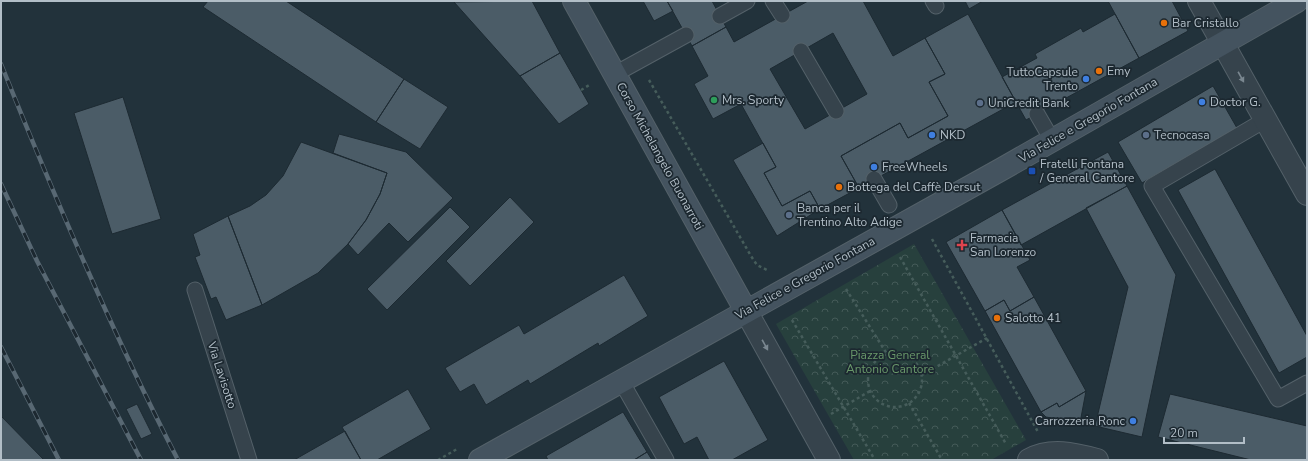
<svg xmlns="http://www.w3.org/2000/svg" width="1308" height="461" font-family="'Nunito Sans',sans-serif">
<defs>
<pattern id="forest-crowns" width="20" height="18" patternUnits="userSpaceOnUse"><rect width="20" height="18" fill="#27403d"/><path d="M2 6a3 3 0 1 1 6 0M12 15a3 3 0 1 1 6 0" fill="none" stroke="#445a58"/></pattern>
</defs>
<rect width="100%" height="100%" fill="#22323b"/>
<path fill="url(#forest-crowns)" d="M914,244L1026,440L991,460H854L776,324Z"/>
<path fill="#4b5c67" stroke="#1d2a32" fill-rule="evenodd" d="M208,1H286L404,79L376,122L203,7Z
M532,1L560,53L520,76L454,2Z
M643,1H667L673,11L654,21Z
M667,1H712L726,27L692,46Z
M808,1H863L893,56L925,38L945,74L929,82L948,116L908,138L900,123L841,156L859,188L820,209L810,191L782,206L764,173L776,167L741,104L713,119L694,84L708,76L692,46L726,27L734,42ZM833,33L867,94L805,129L770,69Z
M965,1H983L969,9Z
M1108,1H1172L1188,31L1139,58Z
M968,14L1016,102L859,188L841,156L900,123L908,138L948,116L929,82L945,74L925,38Z
M1115,14L1139,58L1026,120L1002,77L1037,58L1035,54L1081,28L1083,32Z
M560,53L589,104L559,124L520,76Z
M404,79L448,107L420,149L376,122Z
M1213,86L1237,128L1142,183L1118,142Z
M123,97L161,219L112,234L74,113Z
M339,134L406,152L453,198L408,242L389,223L358,255L348,244L366,220L380,194L387,173L333,153Z
M301,142L387,173L380,194L366,220L348,244L318,273L262,305L228,216L250,206L266,195L283,176Z
M763,143L776,167L764,173L782,206L810,191L820,209L777,236L733,160Z
M1108,152L1127,186L1021,245L1002,210Z
M1215,169L1307,336V357L1279,373L1178,190Z
M1127,186L1176,275L1142,437L1095,426L1128,287L1086,208Z
M510,197L534,222L470,286L446,261Z
M450,207L470,227L387,310L367,289Z
M1002,210L1030,260L1017,267L1034,297L1010,311L1004,300L985,311L946,242Z
M228,216L262,305L226,320L216,297L211,299L195,257L200,255L193,234Z
M624,275L648,316L599,346L598,343L530,384L528,380L486,405L474,384L460,392L445,368L519,325L524,334Z
M1034,297L1086,391L1059,407L1057,403L1041,412L985,311L1004,300L1010,311Z
M724,361L768,440L732,460H709L697,437L684,444L659,397Z
M408,389L431,429L377,460H361L342,427Z
M1086,391L1080,423L1046,417L1041,412L1057,403L1059,407Z
M1170,394L1307,426V460H1251L1158,437Z
M137,404L152,434L141,439L126,409Z
M623,412L647,452L634,460H548L546,456Z
M1,416L44,460H1Z
M345,431L361,460H294Z
M647,452L652,460H634Z"/>
<g fill="none" stroke-linecap="round" stroke-linejoin="round">
<defs>
<path id="lane" d="M773,1L782,15
M933,1L936,6
M720,16L747,1
M801,51L836,111
M615,74L686,35
M1037,114L1052,140
M1265,120L1152,186L1278,399L1307,383
M874,179L889,205
M195,290L249,460
M621,381L666,460"/>
<path id="street" d="M1199,1L1307,194
M746,311L829,460
M1029,460C1051,448 1074,454 1097,460"/>
<path id="secondary" d="M574,1L746,311
M480,460L1002,169L1297,1"/>
</defs>
<use href="#lane" stroke="#546169" stroke-width="17"/>
<use href="#street" stroke="#546169" stroke-width="24"/>
<use href="#secondary" stroke="#546169" stroke-width="24"/>
<path stroke="#465d5b" stroke-width="2.5" stroke-dasharray="3 3" stroke-linecap="butt" d="M649,80L751,256L757,265L769,271
M581,90L591,84
M932,239L1038,432
M900,257L1006,444
M846,289L887,354
M792,320L875,460
M868 380a27 27 0 1 1 54 0a27 27 0 1 1-54 0Z
M922,375L987,338
M909,403L942,460
M831,414L870,391
M438,460L457,449"/>
<use href="#lane" stroke="#36434c" stroke-width="15"/>
<use href="#street" stroke="#36434c" stroke-width="22"/>
<use href="#secondary" stroke="#44535f" stroke-width="22"/>
<defs>
<path id="rail" d="M1,64C55,198 112,332 178,460
M1,184L37,261L141,460
M1,347L59,460"/>
</defs>
<use href="#rail" stroke="#586873" stroke-width="4.5"/>
<use href="#rail" stroke="#1c2830" stroke-width="3" stroke-dasharray="9" stroke-linecap="butt"/>
</g>
<defs><path id="oneway-solid" d="M-6-.8H1V-3.2L6.5 0L1 3.2V.8H-6Z"/></defs>
<g fill="#7a8790">
<use href="#oneway-solid" transform="translate(1241 77) rotate(61)"/>
<use href="#oneway-solid" transform="translate(765 345) rotate(61)"/>
</g>
<g fill="#e8710a" stroke="#1c2830" stroke-width="1.5">
<circle cx="1164" cy="23" r="4"/>
<circle cx="1099" cy="71" r="4"/>
<circle cx="839" cy="187" r="4"/>
<circle cx="997" cy="318" r="4"/>
</g>
<g fill="#3f7fe0" stroke="#1c2830" stroke-width="1.5">
<circle cx="1086" cy="79" r="4"/>
<circle cx="1202" cy="102" r="4"/>
<circle cx="932" cy="135" r="4"/>
<circle cx="874" cy="167" r="4"/>
<circle cx="1133" cy="421" r="4"/>
</g>
<circle fill="#2e9e5b" stroke="#1c2830" stroke-width="1.5" cx="714" cy="100" r="4"/>
<g fill="#5c6f8a" stroke="#1c2830" stroke-width="1.5">
<circle cx="980" cy="103" r="4"/>
<circle cx="1146" cy="135" r="4"/>
<circle cx="789" cy="215" r="4"/>
</g>
<rect fill="#1a4fb4" stroke="#1c2830" stroke-width="1.5" x="1028" y="167" width="8" height="8" rx="2"/>
<path fill="#e0444e" stroke="#1c2830" stroke-width="1.5" d="M960 239h4v4h4v4h-4v4h-4v-4h-4v-4h4z"/>
<g text-anchor="middle" stroke-width="3.5" stroke-linejoin="round" paint-order="stroke">
<g font-size="12" fill="#b2bec7" stroke="#1c2830" text-anchor="start">
<text x="1172" y="27">Bar Cristallo</text>
<text x="1107" y="75">Emy</text>
<text x="1078" y="76" text-anchor="end">TuttoCapsule<tspan x="1078" dy="14">Trento</tspan></text>
<text x="722" y="104">Mrs. Sporty</text>
<text x="1210" y="106">Doctor G.</text>
<text x="988" y="107">UniCredit Bank</text>
<text x="940" y="139">NKD</text>
<text x="1154" y="139">Tecnocasa</text>
<text x="1040" y="168">Fratelli Fontana<tspan x="1040" dy="14">/ General Cantore</tspan></text>
<text x="882" y="171">FreeWheels</text>
<text x="847" y="191">Bottega del Caffè Dersut</text>
<text x="797" y="212">Banca per il<tspan x="797" dy="14">Trentino Alto Adige</tspan></text>
<text x="970" y="242">Farmacia<tspan x="970" dy="14">San Lorenzo</tspan></text>
<text x="1005" y="322">Salotto 41</text>
<text x="1125" y="425" text-anchor="end">Carrozzeria Ronc</text>
</g>
<g font-size="12" fill="#b2bec7" stroke="#1c2830">
<text transform="translate(1088 120) rotate(-30)" y="4">Via Felice e Gregorio Fontana</text>
<text transform="translate(660 156) rotate(61)" y="4">Corso Michelangelo Buonarroti</text>
<text transform="translate(805 278) rotate(-29)" y="4">Via Felice e Gregorio Fontana</text>
<text transform="translate(222 375) rotate(72)" y="4">Via Lavisotto</text>
</g>
<g font-size="12" fill="#69986a" stroke="#1c2830">
<text x="890" y="359">Piazza General<tspan x="890" dy="14">Antonio Cantore</tspan></text>
</g>
</g>
<rect width="1308" height="461" fill="none" stroke="#b2bec7" stroke-width="4"/>
<path d="M1164 437v6h80v-6" fill="none" stroke="#b2bec7" stroke-width="2"/>
<text x="1170" y="437" font-size="12" fill="#b2bec7" stroke="#1c2830" stroke-width="3" paint-order="stroke">20 m</text>
</svg>
